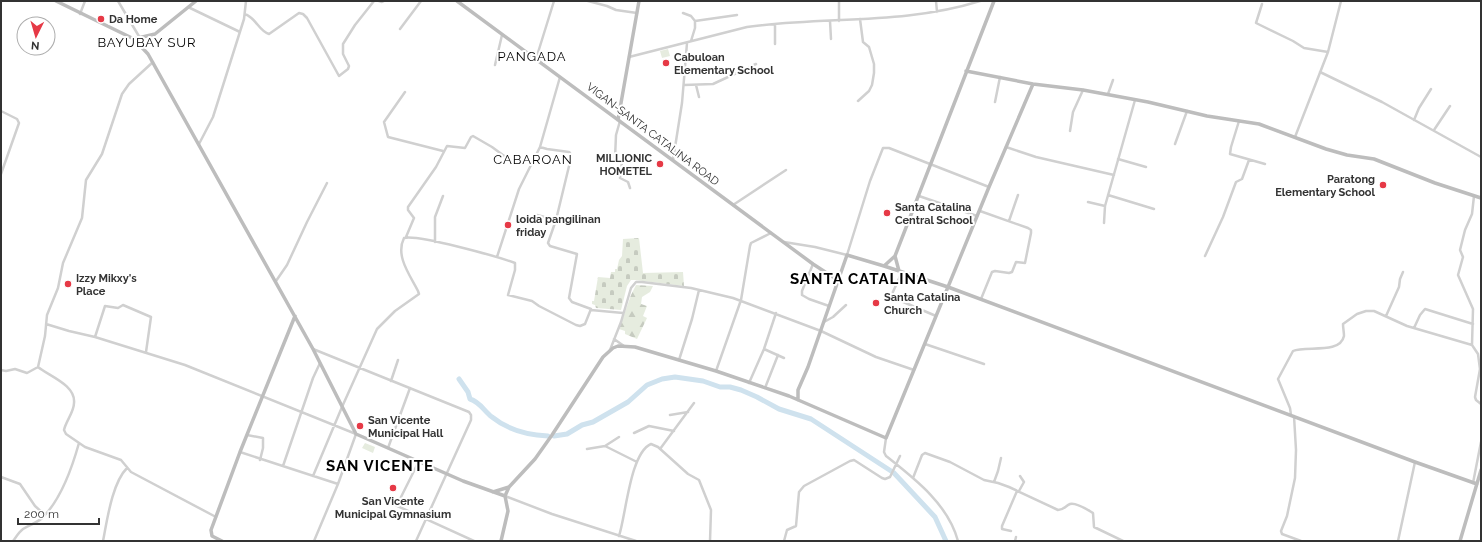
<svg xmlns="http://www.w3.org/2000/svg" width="1482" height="542" font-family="Raleway,sans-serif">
<defs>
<pattern id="forest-firs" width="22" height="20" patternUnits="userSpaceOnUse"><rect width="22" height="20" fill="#e6ecdf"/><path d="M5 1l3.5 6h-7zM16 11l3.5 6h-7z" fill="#c6cbc0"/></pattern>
<pattern id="cemetery-stones" width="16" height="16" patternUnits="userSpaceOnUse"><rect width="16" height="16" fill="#e6ecdf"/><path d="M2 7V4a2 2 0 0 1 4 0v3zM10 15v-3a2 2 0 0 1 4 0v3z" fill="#c6cbc0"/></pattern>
</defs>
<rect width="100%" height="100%" fill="#fff"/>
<path fill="url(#forest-firs)" d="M636,285L653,286L650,292L642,297L641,304L647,306L643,316L647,318L637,339L625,334V331L619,329L631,295Z"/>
<path fill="url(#cemetery-stones)" d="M639,238L643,273L683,272L684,286L635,280H631L627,286L621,310L596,308L595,305L592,304V301H594L598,277L610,278L611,272H615V269H617L619,260L622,256L623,239Z"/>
<path fill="#e6ecdf" d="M668,49L670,56L662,58L660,51Z
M365,443L375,447L373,453L362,448Z"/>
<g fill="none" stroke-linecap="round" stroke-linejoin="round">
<path stroke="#cfe2ee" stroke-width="5" d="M459,379L468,392L470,399C480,402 484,411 492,417C508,430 528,435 548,436
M554,436L567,434L582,425L593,422L628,402L647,385L662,379L675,377L703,381L720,387H730L741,390L757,397L779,409L811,419L891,471
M894,473L935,517L946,541"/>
<path stroke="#d0d0d0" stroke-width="2.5" d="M118,1L140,38
M379,1L382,2L384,1
M588,1L607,6L616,10L637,13
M839,1V21
M936,1L937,12
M1262,4L1256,23L1293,41L1304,48L1328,52
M188,7L240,32
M683,13L691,16L695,21
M80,14L85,1
M245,14C256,18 259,31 269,34L299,13L303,14L307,18L339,76L348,69L349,66L343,54V44L355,25L374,1
M830,21L831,39
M775,24V44
M400,29L421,1
M691,41L695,28V21L737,15
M629,57L747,27C824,16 904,25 980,1
M536,59L554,1
M495,65L502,35
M1320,72L1382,102L1481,157
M684,85L713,84L756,64
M696,85L699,97
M405,92L384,122L388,137L443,151
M1108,94L1113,80
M858,101L869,91L872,85L874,73V64L869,47L863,42L860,19
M995,102L1000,77
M1,111L17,119L19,123L1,174
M1414,120L1419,108L1431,89
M620,121L616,135L615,158L622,162L620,178L628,182L630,188
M1239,121L1231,147L1230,154L1265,164
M1434,130L1450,106
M1070,131L1073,112L1083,90
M1295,137L1328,52L1341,1
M199,144L213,117L244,19L246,1
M1175,144L1187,111
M1006,147L1036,157L1114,175
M1118,159L1146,167
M673,160L682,103L687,43
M1108,195L1154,209
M919,196L977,216
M1474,196L1472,214L1465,230L1460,250L1463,257L1458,275L1473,309L1472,345L1478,354L1480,369L1475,397L1476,400L1481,404
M1088,202L1105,206
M733,205L786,170
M980,211L1028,228L1031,230V233L1025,263L1016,262L1012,272L1009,273L995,271L992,272L981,299
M537,215L556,220
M1009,221L1018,195
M1104,223L1105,206L1135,100
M406,237L414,218L408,210V207L436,167L447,146L465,148L471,137L473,136L492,147L507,158
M435,242V217L443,196
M784,242L815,247L847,255L870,181L883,148H889L989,187
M1205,256L1223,217L1236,182L1242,179L1249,160
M497,257L519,189L540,147L560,77
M813,264L802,291V295L809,299L829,306
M902,272L892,294L894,298L936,316
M276,281L287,265L307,222L327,183
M591,310L623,313
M1386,316L1399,287L1400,279L1403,272
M824,322L833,317L846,305
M46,324L69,331L95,337L185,365L356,434L338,484L314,541
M1414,328L1420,315L1425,309L1473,324
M95,337L105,306L118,308L123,305L151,317L146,352
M614,339L624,346
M925,344L984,364
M313,349L469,412L471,415V420L416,541
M764,349L784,358
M610,350L621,322L631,288L636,282H642L691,288L733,298L821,331L876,357L914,370
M679,360L692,319L699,290
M38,367C49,376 76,385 74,403C74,412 66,421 64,430L66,434L85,447L121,460L131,472L216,517
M1,370L6,371L15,369L27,373L38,367L45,336L47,315L58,288L63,263L82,218L86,180L102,154L122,94L129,84L153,62
M716,371L741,300L750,246L751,243L771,233
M391,381L398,360
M749,383L764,349L776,313
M765,388L778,355
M670,415L688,412
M1291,415L1290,408L1278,379L1293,351C1305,345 1340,355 1344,336C1344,332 1343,328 1343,324L1357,314L1366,311H1374L1407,326L1472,345
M1294,416L1296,450L1295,478L1287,516L1281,531L1282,534L1301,541
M634,433L649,426L674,431
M247,435L263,438V448L260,460
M886,438L884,452L886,456C915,479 948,504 958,541
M605,446L637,462
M388,448L410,388
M587,449L605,446L619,437
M660,449L694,403
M240,452L338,484
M283,466L313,378L320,363
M313,476L342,407L377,329L395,311L419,294L418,291C410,275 395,256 404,238C417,234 499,257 515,263V270L508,295L532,301L539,306L576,325L580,326L585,324L591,309L572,302L569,298L577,254L550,246L548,243L556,220L570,162V153L569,152L547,149L540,147
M1,477L20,484L35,506L45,515
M913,478L922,455L925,453L950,462L984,480L998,483L1009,487L1058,510C1064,510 1065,506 1070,504C1076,502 1088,510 1093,513L1094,527L1123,541
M994,482L998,471L1001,458
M1473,483L1481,442
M1019,491L1024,482L1020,476
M505,496L552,514L636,541
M382,499L474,541
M397,505L419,461
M1011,531L1002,529V526L1017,491
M619,536C626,515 630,453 651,444L658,447L688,474L699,480L711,510L710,541
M13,541C16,537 19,532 23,529C29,525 37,523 42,518C61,500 72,468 79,443
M103,541C107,521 112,483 127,468
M784,541L787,530L796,526L799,492L804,486L850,461L854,460L882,478L885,479L890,477L900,456
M1015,541L1016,537
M1398,541L1415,462"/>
<path stroke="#bdbdbd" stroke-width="3.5" d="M56,1L134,39L148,54L313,349L356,434L463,481L505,496
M457,1L813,264L839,281
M134,39L155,34L196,1
M966,71L1033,84L1083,90L1148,102L1207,116L1259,124L1326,149L1347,155L1374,159L1435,183L1481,198
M618,120L639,1
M895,256L899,271
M884,266L895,256L994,1
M798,400V390L808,367L847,255L884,266L948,287L1415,462L1477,484
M493,492L509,487
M222,541L212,536L211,530L240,452L295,316
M501,541L508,511L505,496L509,487L535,459L552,435L603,357L613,348L618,346L635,347L716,371L789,396L886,438L989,187L1033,84
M1460,541L1481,470"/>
</g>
<g fill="#e63946" stroke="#fff" stroke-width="1.5">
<circle cx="101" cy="19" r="4"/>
<circle cx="666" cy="63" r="4"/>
<circle cx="660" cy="164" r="4"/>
<circle cx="1383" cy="185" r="4"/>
<circle cx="887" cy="213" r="4"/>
<circle cx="508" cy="225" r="4"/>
<circle cx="68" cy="284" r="4"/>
<circle cx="876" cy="303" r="4"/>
<circle cx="360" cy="426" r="4"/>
<circle cx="393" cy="488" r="4"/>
</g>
<g text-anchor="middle" stroke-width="4" stroke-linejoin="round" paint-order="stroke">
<g font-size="11" font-weight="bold" fill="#333" stroke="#fff" text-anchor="start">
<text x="109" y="23">Da Home</text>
<text x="674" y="61">Cabuloan<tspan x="674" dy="13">Elementary School</tspan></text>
<text x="652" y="162" text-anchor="end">MILLIONIC<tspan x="652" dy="13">HOMETEL</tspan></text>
<text x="1375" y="183" text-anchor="end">Paratong<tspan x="1375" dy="13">Elementary School</tspan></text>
<text x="895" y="211">Santa Catalina<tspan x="895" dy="13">Central School</tspan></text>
<text x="516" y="223">loida pangilinan<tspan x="516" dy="13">friday</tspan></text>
<text x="76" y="282">Izzy Mikxy's<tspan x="76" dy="13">Place</tspan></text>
<text x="884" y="301">Santa Catalina<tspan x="884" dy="13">Church</tspan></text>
<text x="368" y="424">San Vicente<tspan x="368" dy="13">Municipal Hall</tspan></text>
<text x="393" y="505" text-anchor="middle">San Vicente<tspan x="393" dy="13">Municipal Gymnasium</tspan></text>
</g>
<g font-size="11" fill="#333" stroke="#fff">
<text transform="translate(653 134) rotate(37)" y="4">VIGAN-SANTA CATALINA ROAD</text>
</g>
<g font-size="13" letter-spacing="1" fill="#000" stroke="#fff">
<text x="147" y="47">BAYUBAY SUR</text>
<text x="532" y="61">PANGADA</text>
<text x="533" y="164">CABAROAN</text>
</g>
<g font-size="15" font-weight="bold" letter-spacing="1" fill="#000" stroke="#fff">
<text x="859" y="284">SANTA CATALINA</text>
<text x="380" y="471">SAN VICENTE</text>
</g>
</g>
<rect width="1482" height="542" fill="none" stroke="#333333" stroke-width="4"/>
<g transform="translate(36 36) rotate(185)"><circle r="19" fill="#ffffff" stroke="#adadad"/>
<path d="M0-3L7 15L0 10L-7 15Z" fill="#e63946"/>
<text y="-6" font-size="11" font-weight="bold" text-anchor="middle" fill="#333333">N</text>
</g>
<path d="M18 518v6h81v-6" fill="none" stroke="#333333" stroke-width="2"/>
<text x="24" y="518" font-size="12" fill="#333333" stroke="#ffffff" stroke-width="3" paint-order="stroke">200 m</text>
</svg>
